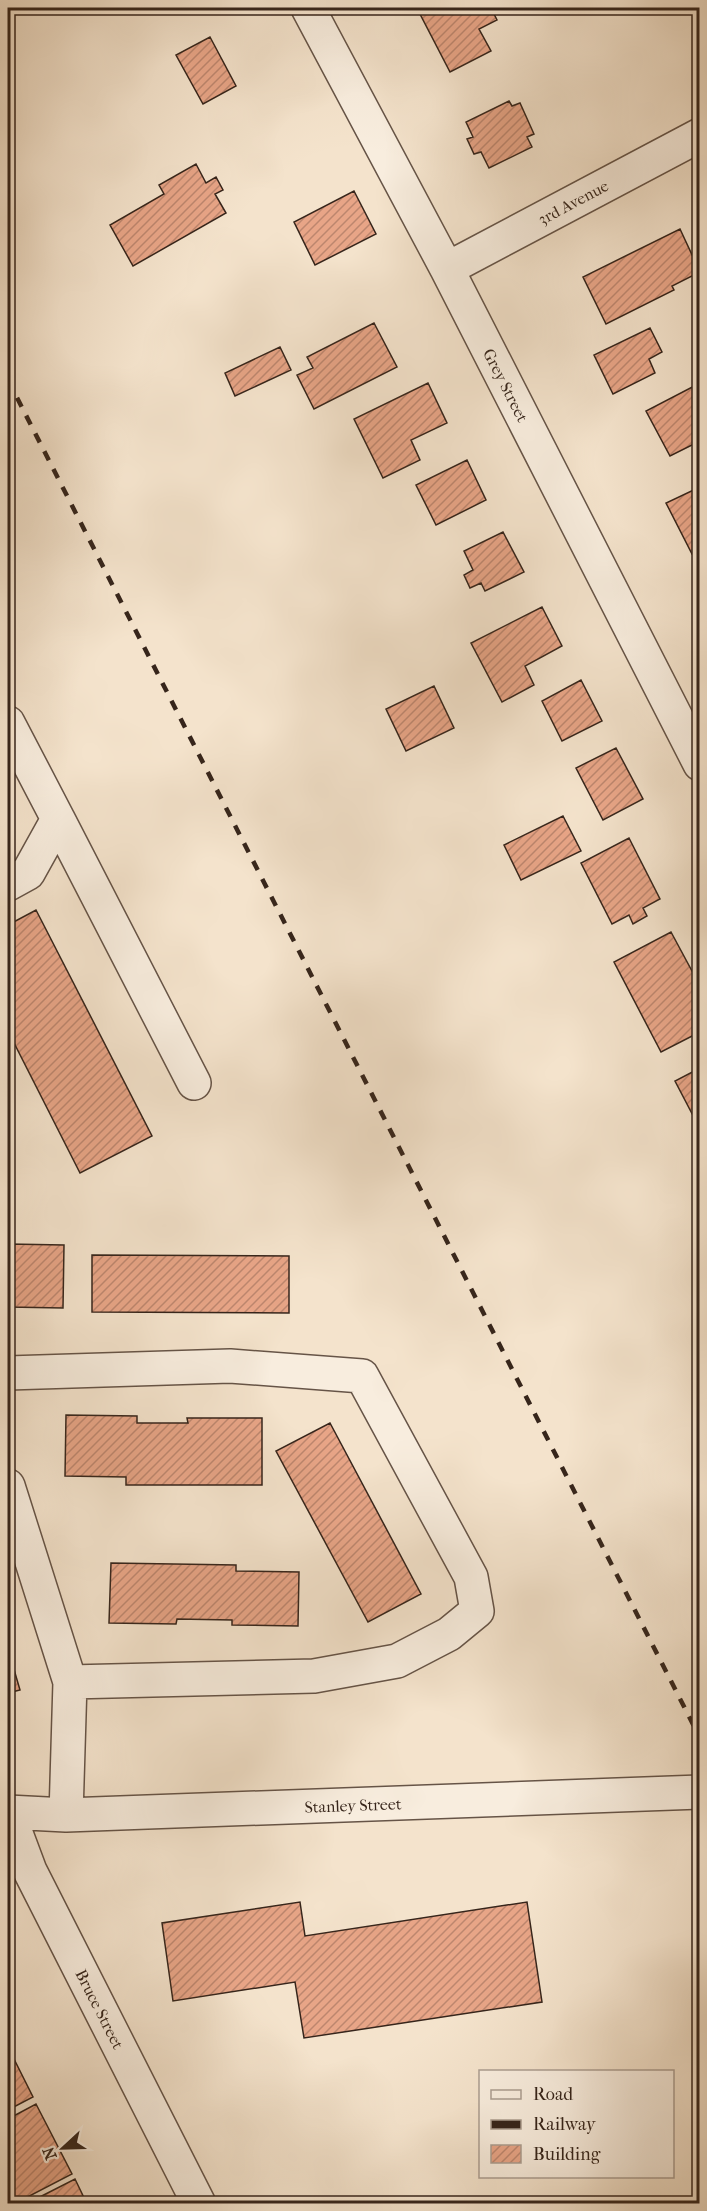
<svg xmlns="http://www.w3.org/2000/svg" width="707" height="2211" font-family="'IM FELL French Canon',serif">
<defs>
<pattern id="building-hatch" width="6" height="6" patternUnits="userSpaceOnUse" patternTransform="scale(1.5)"><rect width="6" height="6" fill="#e8a587"/><path d="M-1 1l2-2M0 6l6-6M5 7l2-2" fill="none" stroke="#bd866e"/></pattern>
</defs>
<rect width="100%" height="100%" fill="#f4e3cc"/>
<filter id="stains"><feTurbulence type="fractalNoise" baseFrequency=".00333" numOctaves="4"/><feColorMatrix values="0 0 0 0 .2 0 0 0 0 .09 0 0 0 0 .02 0 0 0 .5 -.17"/></filter>
<radialGradient id="worn" r=".72"><stop offset=".6" stop-color="#630" stop-opacity="0"/><stop offset="1" stop-color="#630" stop-opacity=".3"/></radialGradient>
<path fill="url(#building-hatch)" stroke="#36251b" stroke-width="1.5" d="M433,8H491L497,20L479,29L491,51L450,72L420,14Z
M210,37L236,86L203,104L176,55Z
M509,101L512,106L520,103L534,134L527,137L532,147L489,168L481,152L474,154L467,139L473,137L466,122Z
M196,164L206,183L216,177L223,190L215,194L226,213L133,266L110,225L164,194L159,185Z
M354,191L376,234L315,265L294,222Z
M680,229L700,272L672,286L674,290L606,324L583,277Z
M374,323L397,367L314,409L297,375L313,368L307,357Z
M650,328L662,352L649,359L655,373L613,394L594,355Z
M280,347L291,370L235,396L225,373Z
M428,383L447,423L411,440L420,460L383,478L354,419Z
M700,383V441L670,456L646,411Z
M467,460L486,500L436,525L416,485Z
M700,487V550L692,554L666,503Z
M503,532L524,572L485,591L481,583L470,588L464,575L473,570L464,551Z
M542,607L562,646L525,666L534,685L502,702L471,643Z
M581,680L602,721L562,741L542,701Z
M434,686L454,728L406,751L386,709Z
M616,748L643,799L603,820L576,768Z
M563,816L581,851L521,880L504,845Z
M629,838L660,899L643,908L647,916L633,924L629,915L612,924L581,863Z
M36,910L152,1136L80,1173L8,1031V925Z
M671,932L700,986V1032L661,1052L614,962Z
M700,1068V1129L675,1081Z
M8,1244L64,1245L63,1308L8,1307Z
M92,1255L289,1256V1313L92,1312Z
M66,1415L137,1416V1423H188L187,1418H262V1485H126V1477L65,1476Z
M330,1423L421,1594L368,1622L276,1451Z
M111,1563L236,1565V1571L299,1572L298,1626L232,1625V1620L177,1619L176,1624L109,1623Z
M8,1649L20,1690L8,1693Z
M300,1902L305,1936L527,1902L542,2002L304,2038L295,1982L173,2001L162,1923Z
M8,2047L33,2097L8,2110Z
M36,2104L72,2174L14,2204H8V2119Z
M75,2179L87,2204H26Z"/>
<g fill="none" stroke-linecap="round" stroke-linejoin="round">
<defs>
<path id="minor" d="M308,8L447,269L700,764
M447,269L700,135
M8,723L58,819L28,873L8,884
M58,819L194,1083
M8,1373L230,1366L362,1376L471,1577L477,1611L449,1634L397,1661L314,1676L70,1682
M8,1486L70,1682L66,1815
M8,1812L66,1815L700,1792
M8,1812L30,1871L199,2204"/>
</defs>
<use href="#minor" stroke="#665447" stroke-width="36"/>
<use href="#minor" stroke="#f8edde" stroke-width="33"/>
<path stroke="#36251b" stroke-width="4.5" stroke-dasharray="10 10" stroke-linecap="butt" d="M8,380L700,1738"/>
</g>
<g text-anchor="middle" stroke-width="6" stroke-linejoin="round" paint-order="stroke">
<g font-size="16" fill="#36251b" stroke="#f8edde">
<text transform="translate(573 202) rotate(-28)" y="6">3rd Avenue</text>
<text transform="translate(506 385) rotate(63)" y="6">Grey Street</text>
<text transform="translate(353 1805) rotate(-2)" y="6">Stanley Street</text>
<text transform="translate(100 2009) rotate(63)" y="6">Bruce Street</text>
</g>
</g>
<rect width="707" height="2211" fill="none" stroke="#f4e3cc" stroke-width="30"/>
<rect x="9" y="9" width="689" height="2193" fill="none" stroke="#36251b" stroke-width="3"/>
<rect x="15" y="15" width="677" height="2181" fill="none" stroke="#36251b" stroke-width="1.5"/>
<rect x="479" y="2070" width="195" height="108" fill="#f8edde" stroke="#aa9d90" stroke-width="1.5"/>
<rect x="491" y="2090" width="30" height="9" fill="#f8edde" stroke="#aa9d90" stroke-width="1.5"/>
<text x="533" y="2100" font-size="18" fill="#36251b">Road</text>
<rect x="491" y="2120" width="30" height="9" fill="#36251b" stroke="#aa9d90" stroke-width="1.5"/>
<text x="533" y="2130" font-size="18" fill="#36251b">Railway</text>
<rect x="491" y="2145" width="30" height="18" fill="url(#building-hatch)" stroke="#aa9d90" stroke-width="1.5"/>
<text x="533" y="2160" font-size="18" fill="#36251b">Building</text>
<g transform="translate(63 2148) rotate(248)" stroke="#f8edde" stroke-width="4.5" paint-order="stroke">
<path d="M0-4.5L10 22L0 15L-10 22Z" fill="#36251b"/>
<text y="-9" font-size="16" font-weight="bold" text-anchor="middle" fill="#36251b">N</text>
</g>
<rect width="100%" height="100%" filter="url(#stains)"/>
<rect width="100%" height="100%" fill="url(#worn)"/>
</svg>
